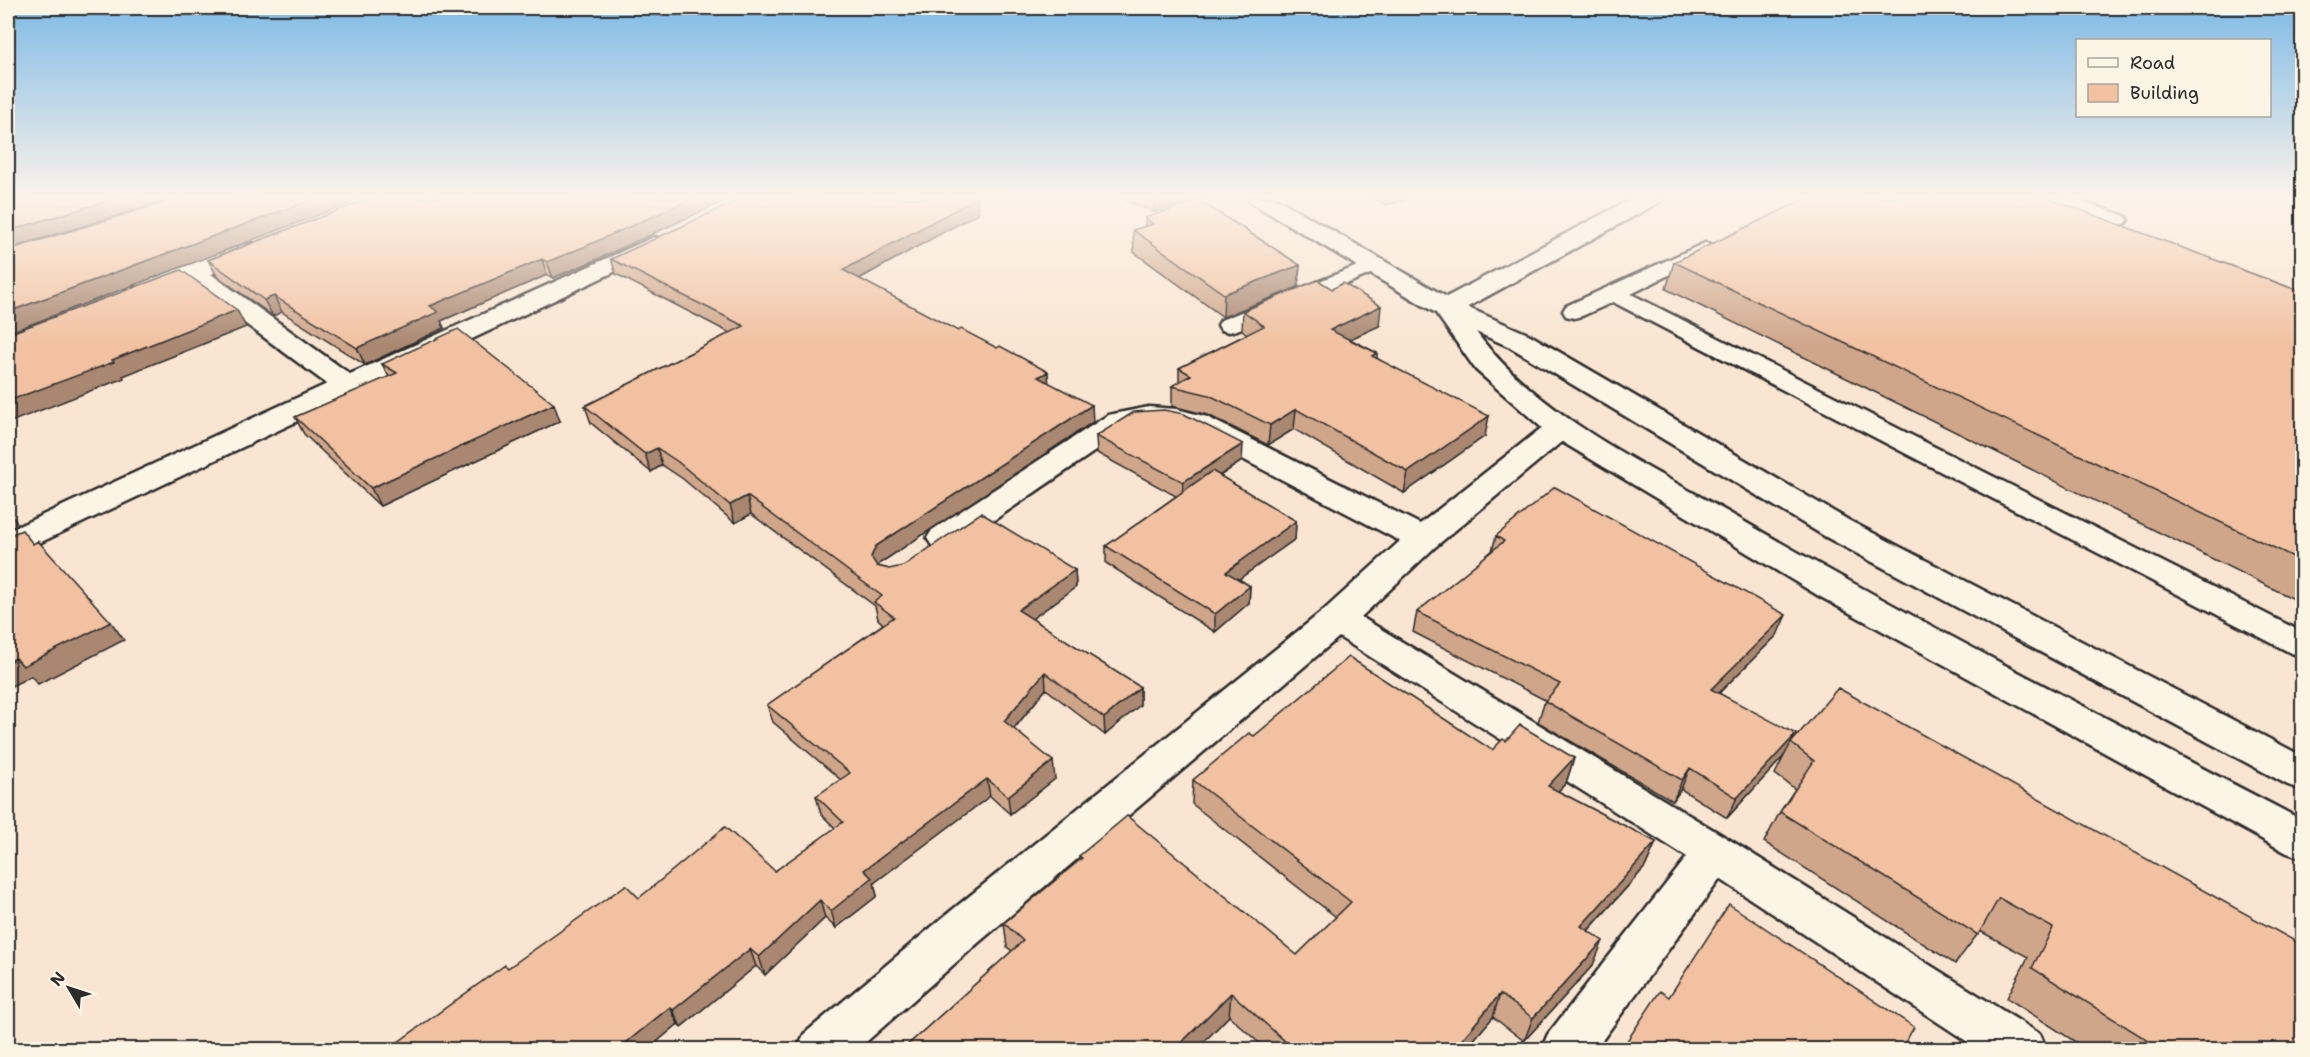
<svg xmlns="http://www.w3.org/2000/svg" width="2310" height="1057" font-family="'Shantell Sans',sans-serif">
<rect width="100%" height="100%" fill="#f9e5d1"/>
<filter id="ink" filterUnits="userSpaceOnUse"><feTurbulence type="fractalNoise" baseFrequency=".0167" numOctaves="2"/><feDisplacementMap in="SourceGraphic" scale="12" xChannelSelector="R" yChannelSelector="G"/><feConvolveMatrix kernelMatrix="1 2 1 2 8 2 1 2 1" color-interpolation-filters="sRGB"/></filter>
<g filter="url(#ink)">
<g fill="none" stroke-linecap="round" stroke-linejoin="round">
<defs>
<path id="lane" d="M2045,198H2072L2125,216L2128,220L2125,224H2111L2047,202Z
M1705,243L1712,245L1715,249L1712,253L1631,294L2302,632V656L2291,653L1613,302L1582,316L1574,318L1566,316L1563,311L1566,306Z
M1375,259L1382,261L1385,265L1382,269L1237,330L1229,332L1221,330L1218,325L1221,320Z"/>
<path id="street" d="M1633,198H1662L1658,203L1455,314L1446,316L1437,314L1433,308L1437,302Z
M654,237L663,239L666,244L663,249L20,552L8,555V531L327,384L189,282L146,298L137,296L133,290L137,284L243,245L252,243L261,245L264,250L261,255L211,274L350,374Z
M1149,407L1177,409L1207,417L1420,524L1549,422L1560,419L1571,422L1575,428L1571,434L1435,547L1361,617L1730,840L2040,1034L2047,1050H1980L1720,879L1595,1050H1541L1548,1034L1687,857L1339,637L978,943L857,1050H797L804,1034L946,915L1324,610L1400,541L1185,429L1158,425L1129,428L956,546L944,549L932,546L927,538L932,530L1108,415Z"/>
<path id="secondary" d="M1248,198H1276L1455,302L1530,335L1850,521L2302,756V790L2288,785L1826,537L1510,347L1476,332C1538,415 1638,461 1726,511C1914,621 2109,719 2302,820V858L2287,853L1819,596L1549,434L1476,370L1436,313L1252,203Z"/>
</defs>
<use href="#lane" stroke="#2b2b2b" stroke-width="5"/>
<use href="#street" stroke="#2b2b2b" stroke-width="5"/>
<use href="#secondary" stroke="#2b2b2b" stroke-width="5"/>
<use href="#lane" fill="#fcf5e5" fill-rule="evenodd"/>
<use href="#street" fill="#fcf5e5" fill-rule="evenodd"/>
<use href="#secondary" fill="#fcf5e5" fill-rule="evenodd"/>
</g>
<path fill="#cfa68a" stroke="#2b2b2b" stroke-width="1.5" d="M371,198L591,262L553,278L547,275L441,321L444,328L365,365L282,312L273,316L217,276L208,260Z
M977,198L978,213L859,279L1048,382L1093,422L880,563L878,566L889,569L1075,570L1076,587L1032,619L1140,687V705L1105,735L1046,689L1014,729L1055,779L1010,814L990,796L874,883L877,896L836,928L825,918L765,975L756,966L681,1027L678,1024L647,1050H387L508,968L639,898L775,871L835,828L821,814L816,796L841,780L773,722L767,705L883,624L878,619L875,606L751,514L735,523L683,479L662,465L651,472L591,423L585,406L730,333L616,274L611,259Z
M1121,198H1202L1154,212Z
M1373,198H1409L1387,205Z
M1145,218L1300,265L1298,287L1223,317L1134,252L1133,230L1145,226Z
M1674,262L2302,292V603L1666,289Z
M1243,311L1379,326L1350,339L1377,353V358L1485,436L1404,493L1294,429L1268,445L1208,415L1172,406V386L1179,382V368L1247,334L1242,330Z
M382,364L560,421L380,506L304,434L295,417L389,377Z
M1096,436L1242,461L1220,476L1296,521L1295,539L1239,579L1250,586L1249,603L1215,632L1106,563V546L1176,496L1097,453Z
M1496,536L1777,635L1719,693L1792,742L2302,1050H2088L2007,998L2028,957L1980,931L1955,964L1764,842L1780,812L1795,789L1775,774L1784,756L1727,818L1681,789L1673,801L1538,722L1545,700L1413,632L1417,612L1492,551Z
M1254,736L1492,750L1506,741L1574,758L1566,783L1558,791L1656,842L1645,867L1588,931L1593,965L1524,1041L1493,1017L1465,1050H1267L1229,1016L1196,1050H902L1012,951L1007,947L1004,923L1079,861V856L1297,955L1336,917L1192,804L1193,780Z"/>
<path fill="#a98771" stroke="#2b2b2b" stroke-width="1.5" d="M116,198H174L8,249V231Z
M316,198H363L8,333V312Z
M694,198H731L591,262L553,278L547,262Z
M977,198L978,213L846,286L843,270Z
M1154,198H1202L1154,212Z
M1388,198H1409L1387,205Z
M542,259L547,275L441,321L444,328L365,365L357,348L430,306Z
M1300,265L1298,287L1223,317L1224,294Z
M274,296L282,312L273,316L264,300Z
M1381,306L1379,326L1328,349L1330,330Z
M237,310L246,327L123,376L124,378L8,423V401Z
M1048,372L1049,388L1038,377Z
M554,404L560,421L380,506L371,488Z
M1092,405L1093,422L880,563L874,574L871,557L876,546Z
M1296,409L1294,429L1268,445L1270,425Z
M1489,416L1485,436L1404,493L1408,472Z
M1243,444L1242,461L1182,500L1183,482Z
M657,448L662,465L651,472L645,454Z
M747,496L751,514L735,523L730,505Z
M8,510L18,524L8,530Z
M1296,521L1295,539L1225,589L1226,572Z
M1075,570L1076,587L1019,628L1018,610Z
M1250,586L1249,603L1215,632V614Z
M1786,615L1777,635L1702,710L1711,689Z
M111,622L124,640L38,684L31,676L8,688V662L16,658Z
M1045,672L1046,689L1006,738L1004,721Z
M1140,687V705L1105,735L1104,718Z
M1796,734L1784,756L1727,818L1737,798Z
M1574,758L1566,783L1540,810L1548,786Z
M1053,761L1055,779L1010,814L1008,796Z
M1690,768L1681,789L1673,801L1682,780Z
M987,779L990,796L874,883L877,896L836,928L831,911L864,870Z
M1656,842L1645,867L1571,949L1581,926Z
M820,900L825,918L765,975L759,957Z
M1603,941L1593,965L1524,1041L1533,1018Z
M750,949L756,966L681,1027L673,1010Z
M1231,993L1229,1016L1196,1050H1174Z
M1500,994L1493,1017L1465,1050H1453Z
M670,1007L678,1024L647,1050H617Z"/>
<path fill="#f1c1a1" stroke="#2b2b2b" stroke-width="1.5" d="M8,198H116L8,231Z
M179,198H316L8,312V250Z
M371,198H694L586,246L547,262L542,259L430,306L438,312L357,348L274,296L264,300L208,260Z
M743,198H977L843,270L958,331L961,329L997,348L1000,346L1048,372L1038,377L1092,405L876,546L871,557L877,566L889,569L903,566L981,513L1075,570L1018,610L1140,687L1104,718L1045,672L1004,721L1053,761L1008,796L987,779L864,870L872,878L831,911L820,900L759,957L750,949L673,1010L670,1007L617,1050H610L607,1046L603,1050H387L505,965L508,968L626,885L639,898L725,827L775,871L843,822L816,796L850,773L767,705L894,617L874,602L882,596L747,496L730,505L678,462L657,448L645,454L585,406L744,326L611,259Z
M1807,198H2048L2302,292V561L1674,262Z
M1199,200L1300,265L1224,294L1133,230L1153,224L1145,218Z
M181,270L237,310L112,360L114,362L8,401V334Z
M1318,280L1332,289L1343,283L1381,306L1330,330L1377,353L1372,356L1489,416L1408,472L1296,409L1270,425L1209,395L1172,386L1191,375L1179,368L1264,326L1243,311Z
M458,329L554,404L371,488L295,417L397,373L382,364Z
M1164,410L1184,414L1243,444L1183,482L1096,436L1134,412Z
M1212,471L1296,521L1226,572L1250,586L1215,614L1106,546Z
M1555,487L1786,615L1711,689L1796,734L1737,798L1690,768L1682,780L1545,701L1560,684L1417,612L1504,541L1496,536Z
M22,530L33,544L38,541L111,622L23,666L16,658L8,662V536Z
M1349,657L1492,750L1503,739L1506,741L1520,725L1574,758L1548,786L1656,842L1581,926L1603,941L1533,1018L1500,994L1453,1050H1295L1231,993L1174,1050H902L1023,941L1004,923L1082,858L1079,856L1127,816L1297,955L1351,902L1193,780L1249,733L1254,736Z
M1838,688L2302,945V1050H2163L2032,968L2053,928L1999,898L1978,935L1780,812L1814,761L1791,743Z
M1729,904L1914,1027L1901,1050H1621L1660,991L1669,997Z"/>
</g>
<linearGradient id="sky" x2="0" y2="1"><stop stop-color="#7fbae6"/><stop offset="0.57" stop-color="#fcf3ea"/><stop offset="1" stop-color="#fcf3ea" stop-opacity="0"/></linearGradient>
<rect width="2310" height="346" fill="url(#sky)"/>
<rect width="2310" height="1057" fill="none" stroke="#fcf5e5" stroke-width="30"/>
<rect x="15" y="15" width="2280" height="1027" fill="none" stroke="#2b2b2b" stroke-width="2" filter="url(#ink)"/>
<rect x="2076" y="39" width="195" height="78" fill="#fcf5e5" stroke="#a8a49b" stroke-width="1.5"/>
<rect x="2088" y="58" width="30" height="9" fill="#fcf5e5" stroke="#a8a49b" stroke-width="1.5"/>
<text x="2130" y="69" font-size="18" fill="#2b2b2b">Road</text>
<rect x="2088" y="84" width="30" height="18" fill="#f1c1a1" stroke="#a8a49b" stroke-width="1.5"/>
<text x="2130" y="99" font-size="18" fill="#2b2b2b">Building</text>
<g transform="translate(69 988) rotate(309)" stroke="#fcf5e5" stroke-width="4.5" paint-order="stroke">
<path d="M0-4.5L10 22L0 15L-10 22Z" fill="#2b2b2b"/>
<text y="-9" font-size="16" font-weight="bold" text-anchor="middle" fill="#2b2b2b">N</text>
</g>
</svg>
